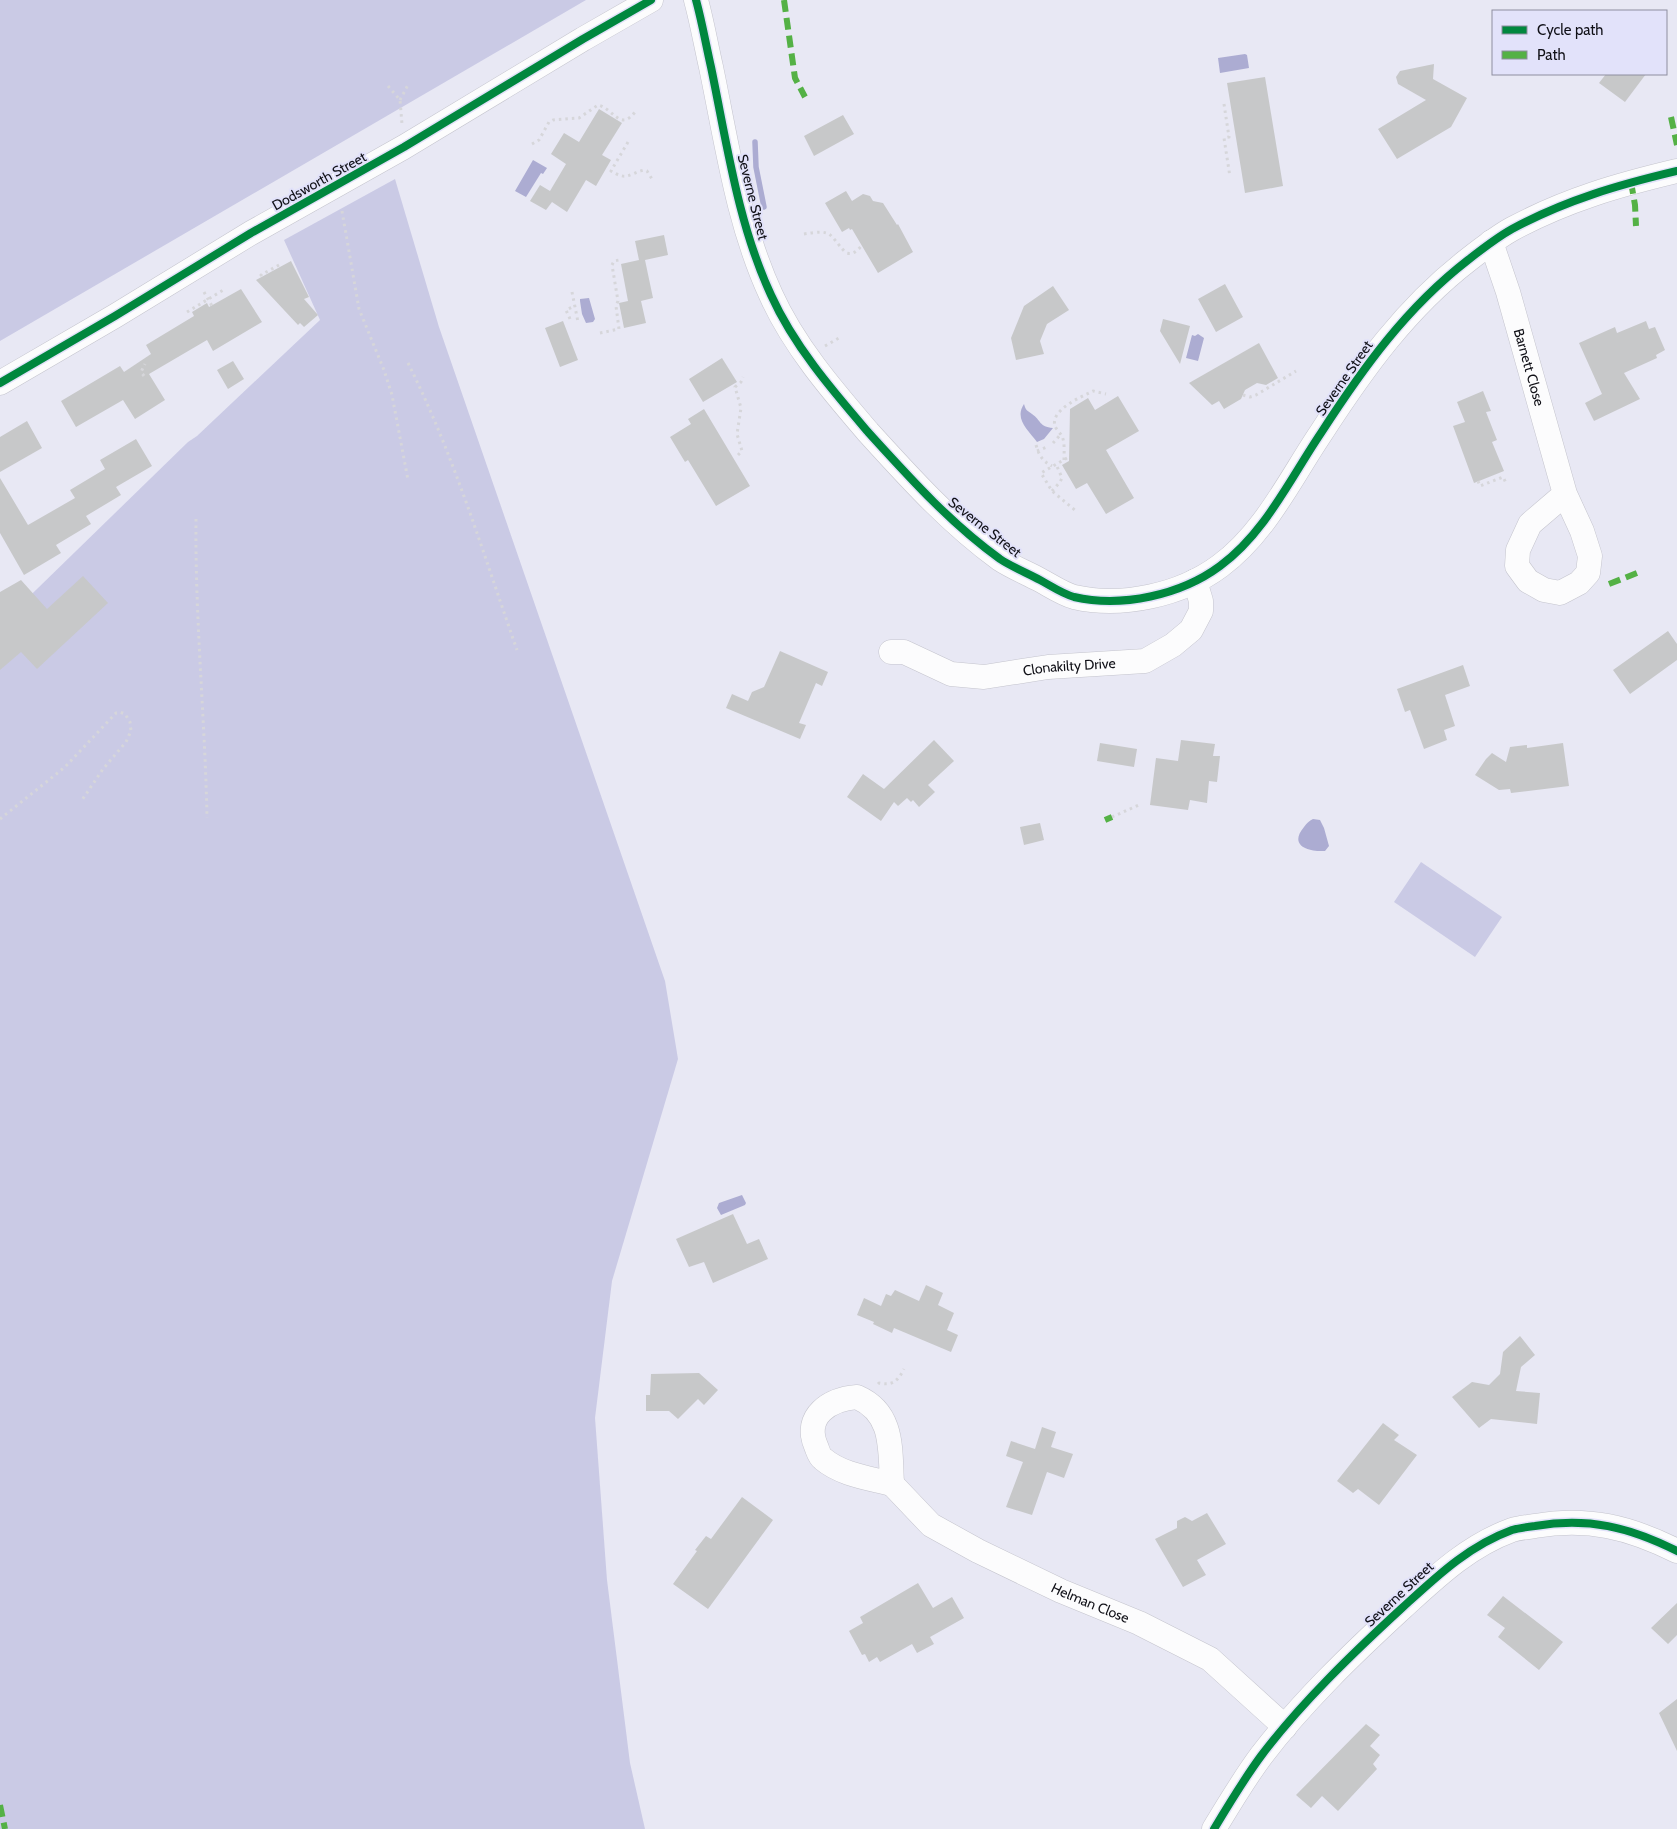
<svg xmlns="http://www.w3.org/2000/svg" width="1677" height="1829" font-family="Cabin,sans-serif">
<rect width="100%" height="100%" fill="#e8e8f4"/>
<path fill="#cacae5" d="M0,0H586L0,341Z
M395,179L439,327L665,981L678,1059L612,1281L595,1418L607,1580L630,1763L645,1829H0V625L188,442L197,436L320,320L284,240Z
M1421,862L1502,917L1475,957L1394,902Z"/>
<path fill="#acacd2" d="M1245,54L1247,55L1249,68L1220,73L1218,58Z
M533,160L547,168L543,174L541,173L526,197L515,191Z
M589,298L595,319L593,322L586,323L582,314L580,301V299Z
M1198,334L1204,338L1198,361L1186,358L1192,335L1195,336Z
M1024,404C1026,411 1027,410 1032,414C1041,420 1039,427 1053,428L1044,439L1037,442C1028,430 1014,419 1024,404Z
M1313,819L1320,820L1324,828L1329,846L1325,851C1309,852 1288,846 1304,827C1307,823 1309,821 1313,819Z
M742,1195L746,1203L745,1205L721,1215L717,1208L719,1203Z"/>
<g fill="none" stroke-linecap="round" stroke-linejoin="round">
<path stroke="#acacd2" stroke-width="5.5" d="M755,142L756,167L764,207"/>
</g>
<path fill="#c7c8c9" d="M1434,64L1433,79L1467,98L1451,127L1397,159L1378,129L1426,100L1398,84L1396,77L1400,71Z
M1606,74H1646L1625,102L1599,83Z
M1265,77L1283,186L1245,193L1227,83Z
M599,109L622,123L602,155L611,160L596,186L586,180L567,212L552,202L546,210L530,201L540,185L550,191L566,164L551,154L564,133L579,142Z
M843,115L854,134L814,156L804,136Z
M846,191L852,201L863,194L870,196L873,201L883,203L897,225L898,224L913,252L878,273L852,229L850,230L849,228L842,232L825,203Z
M664,235L668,255L645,260L653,298L641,301L646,323L624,328L619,303L628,301L621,264L639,260L635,241Z
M291,261L309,297L304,299L318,315L304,327L300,323L298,325L256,280Z
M1225,284L1243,317L1216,332L1198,299Z
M1053,286L1069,310L1047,324L1040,341L1044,354L1016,360L1011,338L1024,306Z
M241,289L262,322L213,351L207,340L149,374L165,400L135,419L123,400L76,427L61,401L120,366L124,372L151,354L146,345L194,316L192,312L207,303L209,307Z
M1163,319L1190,326L1180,364L1160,331Z
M563,321L578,360L560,367L545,328Z
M1646,321L1649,329L1655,327L1665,350L1656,355L1657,358L1624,373L1640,399L1594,421L1585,403L1602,394L1579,343L1615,327L1617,333Z
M1259,343L1278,378L1266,385L1257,383L1245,390L1241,399L1224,409L1219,401L1212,405L1189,383Z
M722,358L737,382L703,402L689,379Z
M233,361L244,379L228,389L217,370Z
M1483,391L1491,411L1486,412L1497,440L1492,442L1504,471L1474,483L1453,426L1465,422L1457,402Z
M1118,396L1139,431L1106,450L1134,498L1106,514L1087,483L1076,489L1062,465L1069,461L1070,409L1088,398L1095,410Z
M704,409L750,486L716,506L688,460L685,462L670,437L691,424L688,419Z
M27,421L42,448L0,472V437Z
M136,439L152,466L116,487L121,495L86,516L91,524L56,545L61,553L24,575L0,533V478L28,525L75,498L70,490L105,469L100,460Z
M83,576L108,603L37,669L21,652L0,670V592L21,580L47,609Z
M1668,631L1677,644V660L1630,694L1613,670Z
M780,651L828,672L822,686L816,683L799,723L806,725L800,739L726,708L732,694L748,701L752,692L764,687Z
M1463,665L1470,686L1445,695L1455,726L1444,730L1447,740L1424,749L1410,710L1405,712L1397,689Z
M934,740L954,761L928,785L935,792L919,807L913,800L911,802L907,798L898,806L894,802L881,821L847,797L863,774L884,789Z
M1181,740L1215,744L1213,756H1220L1217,782L1209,781L1207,803L1190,800L1188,810L1150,805L1156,758L1178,761Z
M1100,743L1137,749L1134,767L1097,761Z
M1563,743L1569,786L1511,793L1510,789L1499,790L1475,775L1486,759L1492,753L1506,762L1510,747L1527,745V748Z
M1040,823L1044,840L1024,845L1020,827Z
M733,1214L747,1244L759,1239L768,1259L713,1283L704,1262L689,1267L676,1239Z
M926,1285L943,1293L938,1305L954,1313L947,1330L958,1335L951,1352L894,1328L892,1333L873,1324L874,1322L857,1315L864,1298L881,1306L886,1294L891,1296L895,1290L919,1301Z
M1520,1336L1535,1355L1521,1367L1516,1391L1540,1393L1537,1424L1491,1419L1479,1428L1452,1397L1472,1382L1489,1385L1500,1374L1503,1352Z
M699,1373L718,1390L704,1405L698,1399L678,1419L669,1411H646V1395H650L651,1374Z
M1383,1423L1399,1435L1394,1440L1417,1455L1379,1505L1358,1489L1353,1493L1337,1481Z
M1042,1427L1056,1432L1051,1447L1073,1454L1064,1478L1047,1472L1032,1515L1006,1507L1023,1462L1006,1456L1011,1441L1035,1449Z
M742,1497L773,1520L708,1609L673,1584L697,1551L695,1550L706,1536L711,1539Z
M1207,1513L1226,1544L1197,1560L1206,1575L1183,1587L1155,1539L1177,1528V1521L1185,1517L1192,1521Z
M918,1583L933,1608L952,1597L964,1618L930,1637L934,1644L917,1653L912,1644L880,1662L877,1657L869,1662L865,1654L862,1655L849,1631L863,1623L860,1617Z
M1503,1596L1563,1642L1539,1670L1498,1637L1505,1628L1487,1615Z
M1677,1603V1635L1668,1644L1651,1628Z
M1677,1699V1751L1659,1713Z
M1366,1724L1380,1735L1370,1746L1380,1755L1373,1764L1377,1769L1338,1811L1322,1796L1311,1808L1296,1795Z"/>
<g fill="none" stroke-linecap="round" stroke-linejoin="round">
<defs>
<g id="minor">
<path d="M696,0C702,22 706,45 711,67C727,144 738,224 771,295C794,346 832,390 868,432C909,477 950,523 1000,559C1012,567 1027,573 1040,580C1051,586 1063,594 1074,597C1122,608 1181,595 1220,566C1265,533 1290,479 1321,433C1363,368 1406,308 1468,260C1482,249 1496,238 1512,229C1566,200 1618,185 1677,171"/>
<path id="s1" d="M1491,242L1508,292L1565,494L1582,531L1590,556L1588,573L1579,583L1560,593L1544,590L1528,581L1517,566L1518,550L1530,524L1565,494"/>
<path d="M0,383L115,316L251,233L404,147L583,39L651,0"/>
<path id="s2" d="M891,652H904L951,674L984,677L1048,667L1145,661L1173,645L1191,630L1201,611V601L1195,581"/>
<path d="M857,1397C894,1413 890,1449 892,1484C869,1478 842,1475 823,1459C819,1456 818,1451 816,1446C803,1416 830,1399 857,1397Z"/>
<path id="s3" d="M892,1484L931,1525L978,1551L1061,1591L1139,1623L1210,1659L1285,1727"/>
<path d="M1214,1829C1229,1804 1244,1779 1261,1756C1301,1703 1353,1653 1402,1608C1436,1577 1468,1546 1512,1530C1519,1528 1527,1527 1535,1526C1588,1517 1629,1527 1677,1551"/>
</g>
</defs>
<use href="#minor" stroke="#c4c4cd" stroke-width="25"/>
<path stroke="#d6d6da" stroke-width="3" stroke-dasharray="2.5 4" stroke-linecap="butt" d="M388,86L400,100L402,124
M400,100L409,83
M1224,104L1229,137L1224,138L1230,177
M628,142L611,171C627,181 628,174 644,170L647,171L652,179
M532,144L539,140L549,122L553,120L579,118L598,105C613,108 620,132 635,112
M342,211L359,309L384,370L392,395L408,480
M804,234C834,229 828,234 846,253C854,255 858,250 863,244
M262,276L261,275L279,265
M204,292L212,306
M572,292L578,322
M187,312L225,289
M570,319L566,310L575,306
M600,333L619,329L616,306L618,301L612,265L614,261L619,260
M825,346L839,338
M408,363C454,455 483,553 517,650
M144,376L141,372L145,364
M1243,395L1250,397L1256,395L1296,371
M1053,443L1061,434
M1036,445C1039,455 1042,461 1052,466
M1037,451L1047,447
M738,455L742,451L737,434L741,408L735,387L741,382L743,377
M1067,458L1041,473L1052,491L1076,511
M1064,460C1064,452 1065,443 1062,436C1060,433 1056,429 1055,426C1050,410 1081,397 1093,391L1106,394
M1478,481L1480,486L1503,477L1507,485
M1052,491L1060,482L1062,478L1056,464
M196,519C195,619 205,718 207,818
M1112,817L1141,804
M0,819L65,767L116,713L120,712L125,714L130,722L131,731L126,742L103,769L82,800
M878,1384L879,1383C892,1386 898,1381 904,1369"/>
<use href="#minor" stroke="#fcfcfd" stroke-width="24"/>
<path stroke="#54b145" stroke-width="6" stroke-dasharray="12 6" stroke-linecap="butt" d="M784,0L795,78L805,97
M1671,117L1677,145
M1631,182L1635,205L1636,226
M1609,584L1637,573
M1105,820L1112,817
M0,1805L5,1829"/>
<defs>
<path id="cycleway" d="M696,0C702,22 706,45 711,67C727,144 738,224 771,295C794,346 832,390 868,432C909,477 950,523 1000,559C1012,567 1027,573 1040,580C1051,586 1063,594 1074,597C1122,608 1181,595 1220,566C1265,533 1290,479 1321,433C1363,368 1406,308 1468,260C1482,249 1496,238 1512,229C1566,200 1618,185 1677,171
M0,383L115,316L251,233L404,147L583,39L651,0
M1214,1829C1229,1804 1244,1779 1261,1756C1301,1703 1353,1653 1402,1608C1436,1577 1468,1546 1512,1530C1519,1528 1527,1527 1535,1526C1588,1517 1629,1527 1677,1551"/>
</defs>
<use href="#cycleway" stroke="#e2e2fa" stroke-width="11"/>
<use href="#cycleway" stroke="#00873e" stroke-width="8"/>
</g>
<g text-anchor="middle" stroke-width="4" stroke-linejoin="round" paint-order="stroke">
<g font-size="14" fill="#101017" stroke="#e2e2fa">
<text transform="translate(319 181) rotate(-29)" y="5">Dodsworth Street</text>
<text transform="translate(753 197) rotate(76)" y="5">Severne Street</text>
<text dy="5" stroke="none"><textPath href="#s1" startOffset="131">Barnett Close</textPath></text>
<text transform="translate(1344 378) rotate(-55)" y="5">Severne Street</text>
<text transform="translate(985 527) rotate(38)" y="5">Severne Street</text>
<text dy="5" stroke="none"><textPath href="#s2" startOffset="184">Clonakilty Drive</textPath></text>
<text transform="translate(1399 1594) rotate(-43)" y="5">Severne Street</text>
<text dy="5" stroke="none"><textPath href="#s3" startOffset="234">Helman Close</textPath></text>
</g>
</g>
<rect x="1492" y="10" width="175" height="65" fill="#e2e2fa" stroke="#8e8e9f"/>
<rect x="1502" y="26" width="25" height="8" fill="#00873e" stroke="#8e8e9f"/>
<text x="1537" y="35" font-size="15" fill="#101017">Cycle path</text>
<rect x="1502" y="51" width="25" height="8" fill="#54b145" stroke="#8e8e9f"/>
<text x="1537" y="60" font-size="15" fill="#101017">Path</text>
</svg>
